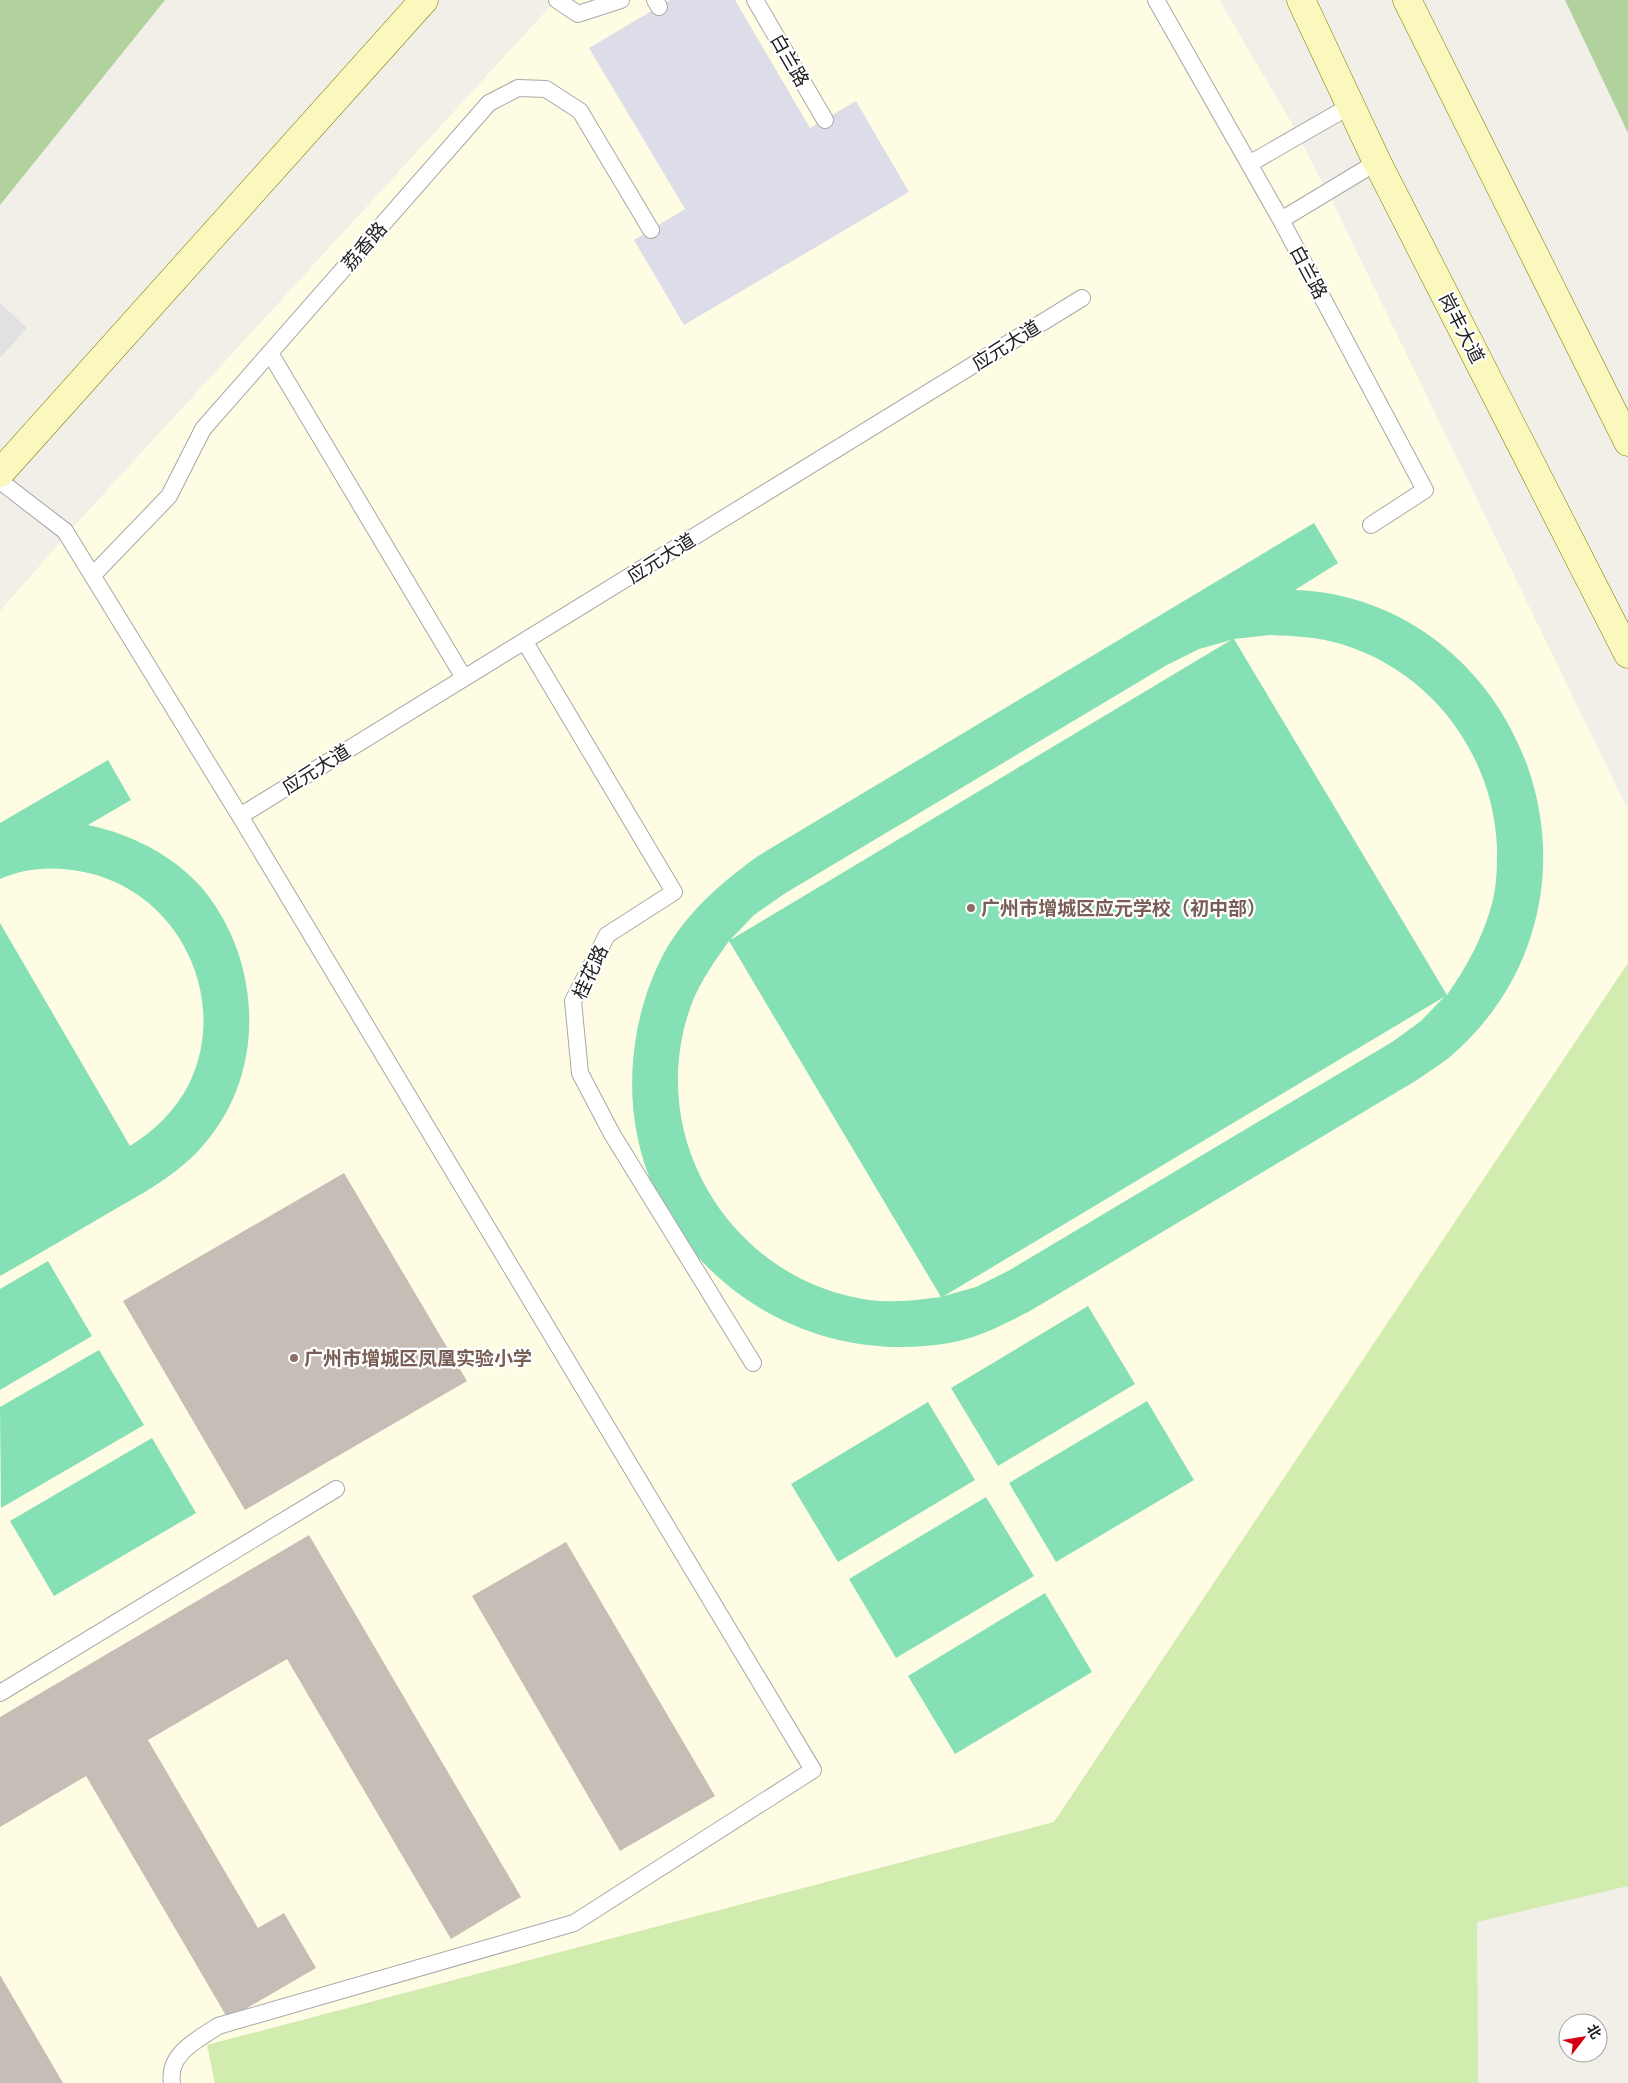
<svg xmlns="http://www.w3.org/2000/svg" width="1628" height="2083" font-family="Karla,'Noto Sans SC',sans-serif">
<rect width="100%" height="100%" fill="#f2eee8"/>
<path fill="#fffce4" d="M556,0H1219L1290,120L1335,207L1628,810V963L1054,1822L208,2045L215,2083H0V611L76,524Z"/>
<path fill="#d2ebaf" d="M1628,963V1886L1477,1922L1478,2083H215L207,2045L1054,1822Z"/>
<path fill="#b1d19d" d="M0,0H165L0,205Z
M1565,0H1628V133Z"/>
<path fill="#86e0b5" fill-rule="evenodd" d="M1314,523L1338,563L1295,590C1472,596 1589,786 1526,950C1511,990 1484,1028 1451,1056C1440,1065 1428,1072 1417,1080L1030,1311C1005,1324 978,1338 949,1343C773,1373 613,1233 634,1052C638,1015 649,979 668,946C691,909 723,881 758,856ZM1270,635C1294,636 1318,637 1341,644C1431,671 1493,754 1497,847C1497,864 1497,883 1493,900C1484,935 1468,965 1447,995L1234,639ZM1231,640L732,939H731L754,915L784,894L1167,665L1199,649ZM729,941L941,1297C917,1300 893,1303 869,1300C730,1280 642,1135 692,1003C701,980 715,961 729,941ZM1444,997L1421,1021L1392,1042L1008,1271L976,1287L944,1296Z
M108,760L131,800L88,825C131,834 173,855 202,888C260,957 267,1065 210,1137C183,1173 143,1193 105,1215C70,1236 35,1256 0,1276V923L130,1146C154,1131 176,1110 189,1084C232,995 175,886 78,871C53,866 24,868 0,879V823Z
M48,1261L92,1336L0,1390V1289Z
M1088,1306L1135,1384L998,1466L951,1388Z
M99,1350L144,1425L1,1508L0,1407Z
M1147,1401L1194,1480L1056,1562L1009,1483Z
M928,1402L975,1480L838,1562L791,1484Z
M152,1438L196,1513L54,1596L10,1521Z
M986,1497L1034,1576L896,1658L849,1579Z
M1045,1593L1092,1672L955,1754L908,1676Z"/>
<path fill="#e1e1e1" d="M0,303L27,328L0,358Z"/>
<path fill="#dcdde8" d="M670,0H735L810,128L856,101L909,192L684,325L634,240L685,209L589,48Z"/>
<path fill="#c7bdb7" d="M344,1173L467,1381L245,1510L123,1301Z
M309,1535L521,1897L451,1939L287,1659L148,1740L258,1928L284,1913L316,1968L228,2019L86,1776L0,1827V1717Z
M566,1542L715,1796L620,1851L472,1596Z
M0,1975L63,2083H0Z"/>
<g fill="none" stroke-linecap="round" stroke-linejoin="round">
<defs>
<path id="lane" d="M557,0L578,14L621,0
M655,0L659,7
M755,0L825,120
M1156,0L1281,220L1425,490L1371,525
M1249,164L1350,106
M1281,220L1377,162
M270,353L464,678
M0,481L65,531L240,816L813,1770L574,1923L218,2026C197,2040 167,2054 172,2083
M93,575L169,496L203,429L489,103L518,88L546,89L580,111L651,230
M525,642L674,892L607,935L573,1001L580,1073L612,1134L753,1363
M240,816L1082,298
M0,1693L336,1489"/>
<path id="secondary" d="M1301,0L1377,162L1628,654
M1407,0L1628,442
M0,473L424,0"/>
</defs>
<use href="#lane" stroke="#a8a8a8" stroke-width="18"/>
<use href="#secondary" stroke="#7b7d04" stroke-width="29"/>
<use href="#lane" stroke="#fff" stroke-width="16"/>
<use href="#secondary" stroke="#faf8bd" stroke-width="28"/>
</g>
<g fill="#8d6e63" stroke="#fff" stroke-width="2">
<circle cx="971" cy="908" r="5"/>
<circle cx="294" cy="1358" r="5"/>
</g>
<g text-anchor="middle" stroke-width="4.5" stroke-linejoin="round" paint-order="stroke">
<g font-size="19" fill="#212121" stroke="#fff">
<text transform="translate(790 60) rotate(60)" y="7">白兰路</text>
<text transform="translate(364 246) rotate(-49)" y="7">荔香路</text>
<text transform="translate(1309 272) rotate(62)" y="7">白兰路</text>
<text transform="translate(1462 328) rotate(63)" y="7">岗丰大道</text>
<text transform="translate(1006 345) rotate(-32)" y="7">应元大道</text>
<text transform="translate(661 558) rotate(-32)" y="7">应元大道</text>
<text transform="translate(316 769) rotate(-32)" y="7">应元大道</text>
<text transform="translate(590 972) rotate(-65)" y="7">桂花路</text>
</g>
<g font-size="19" font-weight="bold" fill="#785e54" stroke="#fff" text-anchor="start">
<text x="981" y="915">广州市增城区应元学校（初中部）</text>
<text x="304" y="1365">广州市增城区凤凰实验小学</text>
</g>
</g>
<g transform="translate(1583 2038) rotate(59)"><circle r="24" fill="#ffffff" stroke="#a6a6a6"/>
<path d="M0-4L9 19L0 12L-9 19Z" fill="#d30014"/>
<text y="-8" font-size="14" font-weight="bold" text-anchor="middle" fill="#212121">北</text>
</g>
</svg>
